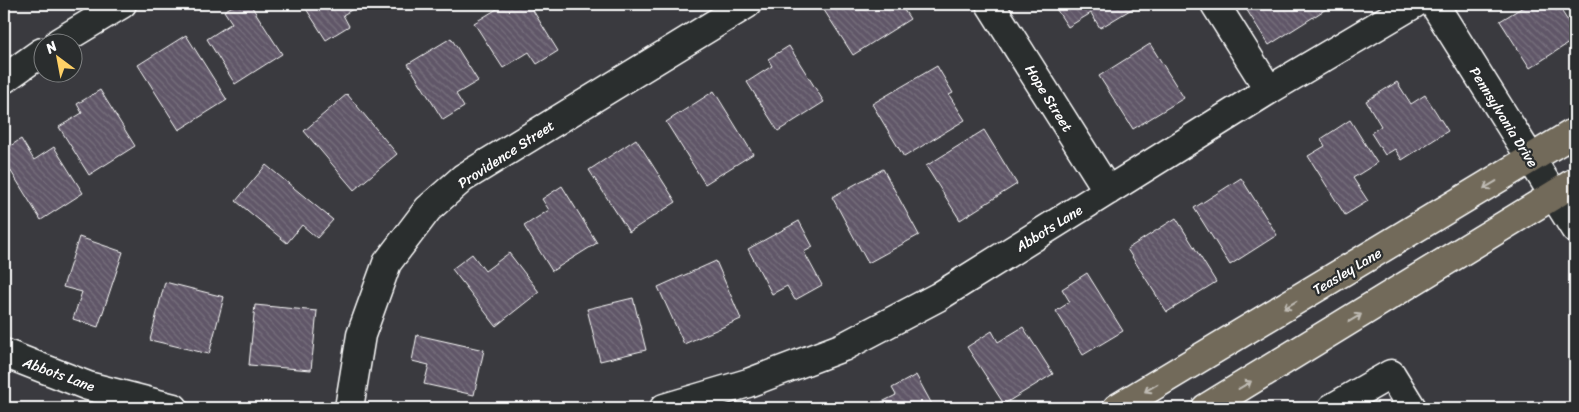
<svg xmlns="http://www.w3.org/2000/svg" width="1579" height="412" font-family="Sriracha,sans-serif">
<defs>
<pattern id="building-back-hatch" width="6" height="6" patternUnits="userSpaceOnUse" patternTransform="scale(1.25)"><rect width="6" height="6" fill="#605767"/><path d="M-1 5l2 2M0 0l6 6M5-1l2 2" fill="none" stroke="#78707e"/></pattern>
</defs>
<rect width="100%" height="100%" fill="#3a3a3f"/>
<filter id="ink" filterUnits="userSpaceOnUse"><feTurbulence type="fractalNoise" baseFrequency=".02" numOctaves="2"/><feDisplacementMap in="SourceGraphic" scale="10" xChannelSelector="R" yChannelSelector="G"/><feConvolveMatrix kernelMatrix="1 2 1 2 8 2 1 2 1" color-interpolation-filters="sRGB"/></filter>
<g filter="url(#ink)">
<path fill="url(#building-back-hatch)" stroke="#fff" d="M236,4H250L282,54L235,84L207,39L232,23L224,11Z
M303,4H361L343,15L349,26L326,40Z
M505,4H529L558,51L537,64L529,52L503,68L474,23Z
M827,4H900L910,19L853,55L822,7Z
M1053,4H1140L1100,28L1091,13L1068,27Z
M1243,4H1334L1269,45Z
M1528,4H1557L1575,32V39L1530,68L1500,21Z
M186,35L227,100L179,130L138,65Z
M451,38L478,81L456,94L464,107L443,120L408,64Z
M1150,44L1184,98L1133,129L1099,76Z
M789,46L824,102L778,131L747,82L772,66L768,59Z
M937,66L953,93L949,95L965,120L904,157L872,104Z
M1397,82L1411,104L1425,95L1448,131L1402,160L1395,149L1385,155L1371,133L1381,126L1366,101Z
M100,90L135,146L89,175L59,127L82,113L77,104Z
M714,91L753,154L705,184L666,122Z
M347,94L397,154L354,190L304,131Z
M1350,120L1377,163L1353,178L1368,201L1345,215L1308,156L1325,146L1321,139Z
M984,130L1017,184L960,220L926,166Z
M21,139L34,160L54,147L83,193L41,220L4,160V150Z
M636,139L676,202L629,232L589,170Z
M266,165L333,220L317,238L302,225L287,243L236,201Z
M883,169L919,235L868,263L832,197Z
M1241,178L1277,235L1230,265L1194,208Z
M562,186L597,243L552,271L524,226L549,210L542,199Z
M1176,218L1216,282L1167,312L1127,249Z
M799,221L813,247L804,252L822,285L795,300L787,286L772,294L748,249Z
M79,237L123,252L98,327L73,319L82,292L63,287Z
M509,253L539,292L496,326L452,269L472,254L485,271Z
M716,261L741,319L684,344L658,287Z
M1087,273L1123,331L1083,355L1056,311L1070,302L1062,289Z
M165,282L224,297L209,354L150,340Z
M633,298L646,350L600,361L587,309Z
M255,305L317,311L311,370L249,365Z
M1023,327L1053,374L1004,404L967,347L992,331L998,342Z
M417,335L484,350L474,395L424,384L429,365L412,361Z
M916,375L934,408H870L896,395L892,388Z"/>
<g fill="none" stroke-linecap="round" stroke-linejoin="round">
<defs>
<path id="minor" d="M990,4L1108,191
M1215,4L1269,90
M1434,4L1575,229
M59,42L122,4
M4,79L42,52
M4,353L88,386L174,408
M349,408L361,335L387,263L428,209L463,178L747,4
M664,408L748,383L843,347L938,297L1269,90L1414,4
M1332,408L1391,374L1412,408"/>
<path id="major" d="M1117,408L1575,132
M1206,408L1575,182"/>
</defs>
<use href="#minor" stroke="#fff" stroke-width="31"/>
<use href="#major" stroke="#fff" stroke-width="31"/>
<use href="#minor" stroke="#2a2d2e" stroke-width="28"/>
<use href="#major" stroke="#726b5a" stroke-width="28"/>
</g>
<defs><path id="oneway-shaft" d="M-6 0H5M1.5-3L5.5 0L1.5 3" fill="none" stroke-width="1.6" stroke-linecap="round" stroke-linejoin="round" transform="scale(1.25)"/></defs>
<g stroke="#c0bcb5">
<use href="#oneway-shaft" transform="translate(1490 185) rotate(149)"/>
<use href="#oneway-shaft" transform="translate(1290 305) rotate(149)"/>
<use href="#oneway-shaft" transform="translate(1355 318) rotate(-31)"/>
<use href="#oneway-shaft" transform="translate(1245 385) rotate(-31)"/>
<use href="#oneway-shaft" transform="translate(1151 388) rotate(149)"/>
</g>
</g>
<g text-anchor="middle" stroke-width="4.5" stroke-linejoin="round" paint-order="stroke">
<g font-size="14" fill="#fff" stroke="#2a2d2e">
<text transform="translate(1049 98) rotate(58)" y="5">Hope Street</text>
<text transform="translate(1504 117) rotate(58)" y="5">Pennsylvania Drive</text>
<text transform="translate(506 154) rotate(-33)" y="5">Providence Street</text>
<text transform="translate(1049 228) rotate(-32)" y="5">Abbots Lane</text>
<text transform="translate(1347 271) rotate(-31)" y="5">Teasley Lane</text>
<text transform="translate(59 374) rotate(20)" y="5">Abbots Lane</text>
</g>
</g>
<rect width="1579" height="412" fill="none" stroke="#2a2d2e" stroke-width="20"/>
<rect x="10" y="10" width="1559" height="392" fill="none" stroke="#fff" stroke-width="2" filter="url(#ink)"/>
<g transform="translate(58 58) rotate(328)"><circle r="24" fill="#2a2d2e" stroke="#7f8182"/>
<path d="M0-4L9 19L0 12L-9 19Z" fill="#ffd166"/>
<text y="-8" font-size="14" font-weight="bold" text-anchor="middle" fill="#ffffff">N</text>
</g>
</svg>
